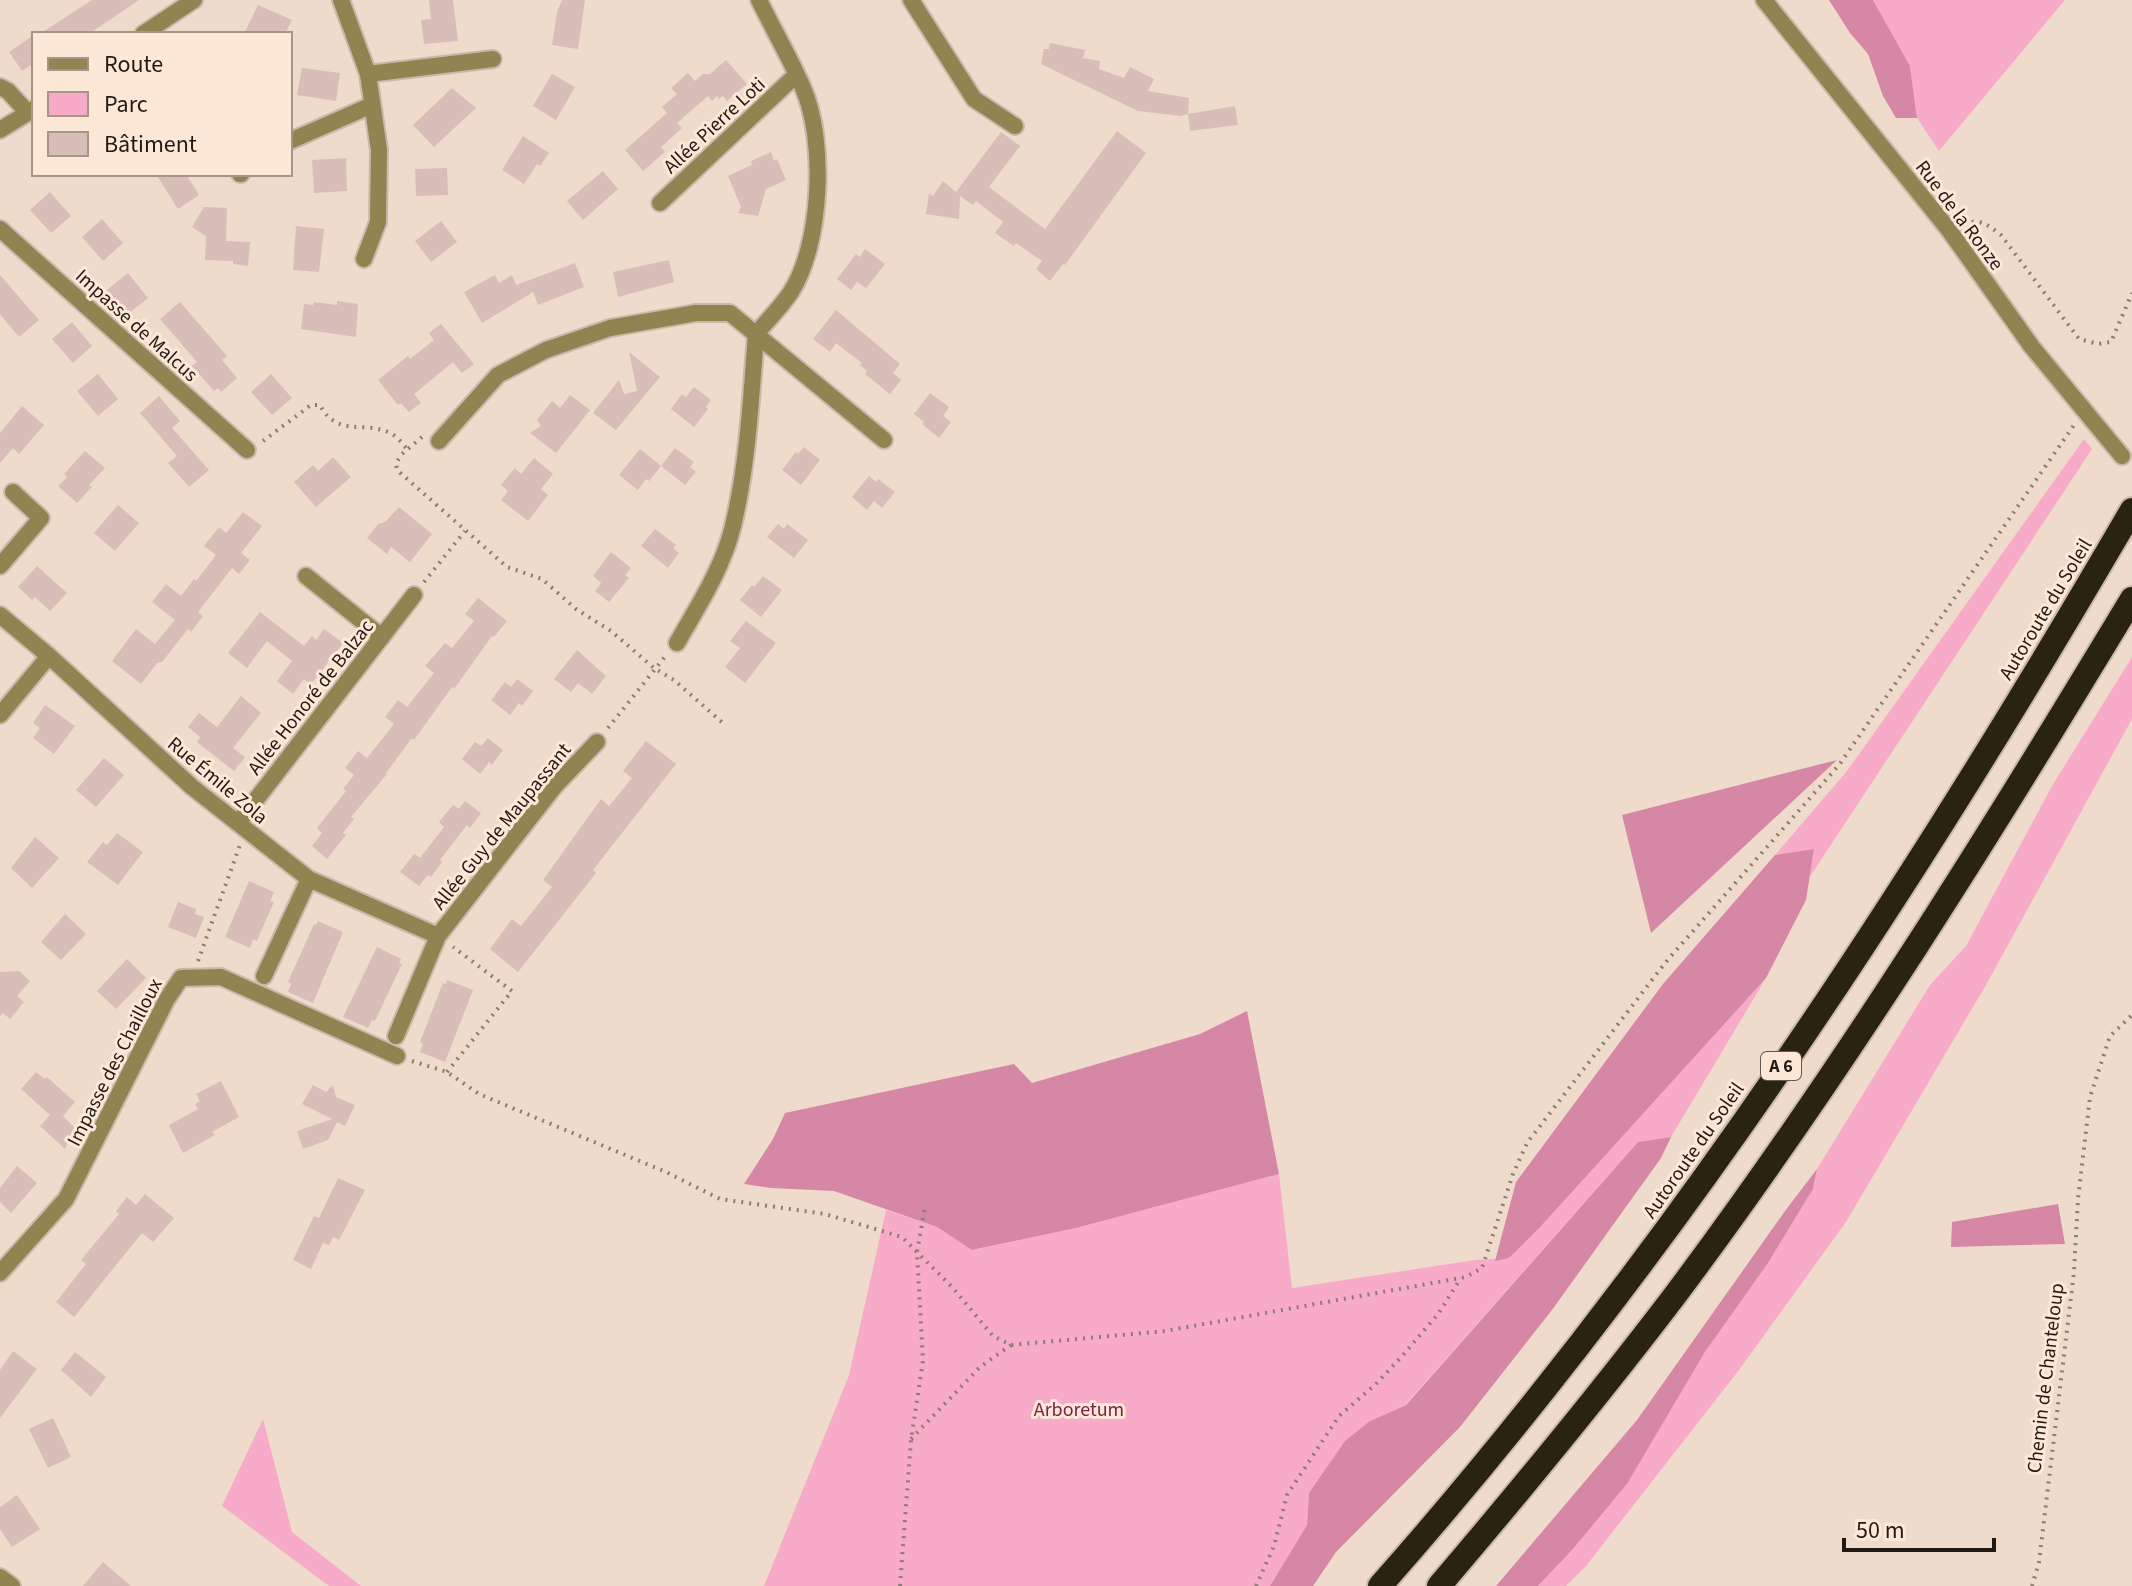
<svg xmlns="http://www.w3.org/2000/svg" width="2132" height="1586" font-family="'Source Sans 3',sans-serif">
<rect width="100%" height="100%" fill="#efdbcb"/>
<path fill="#f8abc8" d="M1873,0H2065L1939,151L1917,118L1910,66Z
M2084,439L2092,449L1809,878L1814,849L1775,855L1847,771Z
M2132,657V719L1986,985L1846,1222L1739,1370L1586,1566L1566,1586H1538L1573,1549L1627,1484L1705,1352L1768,1263L1813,1189L1817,1169L1930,985L1966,946L2052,786Z
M1766,978L1671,1137L1638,1142L1405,1405L1370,1421L1309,1493L1307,1525L1270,1586H764L849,1375L886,1210L937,1227L973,1250L1076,1228L1279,1174L1292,1288L1475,1260L1509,1258Z
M263,1419L292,1532L361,1586H329L222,1506Z"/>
<path fill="#d587a5" d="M1829,0H1873L1910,66L1917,118H1896L1883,96L1868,54L1850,33Z
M1837,760L1651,933L1622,815Z
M1814,849L1806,900L1766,978L1541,1226L1509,1258L1495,1261L1516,1182L1663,984L1775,855Z
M1247,1011L1279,1174L1076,1228L972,1250L937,1227L834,1191L771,1188L744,1184L773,1139L785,1113L1014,1064L1032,1083L1200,1034Z
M1671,1137L1661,1158L1552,1310L1460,1427L1336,1552L1313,1586H1270L1307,1525L1309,1493L1345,1441L1370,1421L1406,1405L1638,1142Z
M1817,1169L1813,1189L1768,1263L1705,1352L1627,1484L1573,1549L1538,1586H1496L1637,1420L1785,1211Z
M2058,1204L2065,1244L1951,1247L1952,1222Z"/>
<path fill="#d8bdb9" d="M92,0H139L89,34H40Z
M429,0H453L458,41L424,44L421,20L431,19Z
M562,0H585L578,49L552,45L557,12Z
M258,5L292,20L285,34H244Z
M34,35V63L22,71L9,52Z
M1050,43L1085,50L1083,58L1100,61L1099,69L1124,78L1130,67L1154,79L1148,91L1189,98L1188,114L1181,116L1138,111L1041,64L1044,49H1049Z
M726,60L747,84L727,101L723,96L719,99L717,96L712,101L708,96L677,123L682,128L661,147L665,152L643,171L625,150L667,113L662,107L677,94L671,88L688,73L695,81L703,74H710Z
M302,68L340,73L336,101L297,95Z
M552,74L575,87L556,120L533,106Z
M452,88L476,108L434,147L413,125Z
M1235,106L1238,125L1190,131L1188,114Z
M1117,131L1146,153L1065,265L1063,264L1050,281L1036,269L1042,261L1016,243L1014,246L995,233L1003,222L976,201L973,205L960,196L959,219L926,214L929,193L933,196L943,181L956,192L1001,132L1020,146L989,187L1045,229Z
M523,136L549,153L540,166L537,164L524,184L502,170Z
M771,152L774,161L777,159L786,180L766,189L758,216L738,213L741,207L728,176L752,165L751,161Z
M346,158L347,191L314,193L312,160Z
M447,168L448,195L416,196L415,169Z
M603,171L618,189L583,220L567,201Z
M156,174H186L199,195L178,209Z
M50,192L71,216L51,233L30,210Z
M204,207L227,208L226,241L250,242L248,266L233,264V261L205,260L206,236L192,227Z
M102,219L123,243L103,261L82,237Z
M441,221L457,242L431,262L415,241Z
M296,226L324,229L319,272L293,270Z
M865,249L885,264L866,288L857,282L851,290L837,279L856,254L860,257Z
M669,260L674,282L618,297L613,272Z
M575,263L584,287L538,305L533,292L482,323L464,292L495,275L499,283L512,275L516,285Z
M128,273L148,298L128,314L107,290Z
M0,275L39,320L19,337L0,314Z
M337,301L358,304L356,337L301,329L304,304L313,305L314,302L337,305Z
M180,302L227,356L222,360L237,378L221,392L218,388L214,391L192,366L197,362L160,319Z
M836,310L900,364L893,373L901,380L890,394L865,374L867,371L860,365L862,363L836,343L830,352L813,339Z
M72,322L92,346L73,363L52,339Z
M441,324L474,364L462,373L453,362L414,394L421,403L409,412L401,403L398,405L378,380L408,356L410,359L434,340L429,333Z
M629,352L660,377L616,430L593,413L619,380L624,394L637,391Z
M98,374L118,399L98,416L77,391Z
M271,374L292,398L272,415L251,392Z
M694,387L711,400L706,407L708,409L694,427L671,409L682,394L686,397Z
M930,393L949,407L943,416L951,422L939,438L922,424L924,422L914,414Z
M570,395L590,410L556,453L530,433L541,426L537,420L552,401L560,408Z
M159,396L180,421L172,428L209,470L189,487L168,463L177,456L140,413Z
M22,406L44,425L19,454L13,448L0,463V433Z
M804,447L820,460L801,485L782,470L796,452L798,454Z
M675,448L694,462L690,467L696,472L685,485L661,466Z
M640,449L661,466L649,481L646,479L638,490L619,475Z
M85,451L105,468L89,485L92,487L77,503L58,486L67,477L64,474Z
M333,457L351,477L316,507L294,482L313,465L318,471Z
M534,458L553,474L541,489L548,495L528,521L501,500L508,491L501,485L515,468L521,474Z
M869,476L876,482L878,479L895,492L882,508L874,501L867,510L852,497Z
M118,505L139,523L115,551L94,533Z
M399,507L432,534L410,562L391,547L387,554L367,538L378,524L385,522Z
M243,512L262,526L241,553L250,560L239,574L232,568L198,612L203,616L191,632L188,629L162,662L157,663L141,684L112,661L136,629L155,644L175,620L152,602L166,584L181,596L194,579L196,581L216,555L204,546L219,527L226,533Z
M778,524L784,529L787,524L808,540L794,558L767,537Z
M655,529L676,545L673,548L679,553L668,568L641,546Z
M611,552L631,568L625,575L629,578L609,602L595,591L601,583L593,576Z
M37,566L67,593L50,611L35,597L32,600L18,587Z
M763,576L782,590L761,617L740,600L752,585L754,587Z
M478,598L507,621L494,637L492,636L454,689L452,687L414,740L412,738L386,773L387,774L351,817L354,819L343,833L346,835L327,859L312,846L322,833L317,828L346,791L343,789L354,775L345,768L358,751L367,758L394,724L385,717L398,700L407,707L434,673L425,666L445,643L452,648L474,621L465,614Z
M260,612L304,646L312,636L316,640L324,629L343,643L311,684L304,679L293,694L277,681L292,661L267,641L247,668L228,653Z
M746,621L776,643L745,683L725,667L740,648L730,641Z
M577,650L606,676L592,694L578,683L571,692L554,679Z
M517,679L533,691L522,706L519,703L510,715L491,700L505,682L511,687Z
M241,696L261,713L233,748L245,757L234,771L197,742L200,737L188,727L199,713L217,727Z
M45,705L75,726L54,754L33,738L40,728L33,723Z
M488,738L503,750L492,765L489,762L480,774L462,759L475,742L481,746Z
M646,741L676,764L593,870L596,873L518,972L490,949L512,919L521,926L552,887L543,880L601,799L609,806L632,778L623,771Z
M104,758L124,775L96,807L76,790Z
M465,801L481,813L470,828L467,825L440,860L442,862L431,877L428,875L419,886L400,872L414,854L420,858L444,827L439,822L453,805L459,809Z
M117,833L143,852L118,885L87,862L103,842L107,845Z
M35,837L59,858L32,888L11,868Z
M249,881L274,892L270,901L274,902L265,922L257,941L253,939L250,948L225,937Z
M178,902L196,909L195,914L204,917L196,938L168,927Z
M65,914L86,934L61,960L41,942Z
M318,921L343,932L313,1003L288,992L291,984L288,982L314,924L316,925Z
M377,947L401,959L399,963L402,964L375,1021L372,1020L368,1028L343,1017Z
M127,959L146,978L116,1009L97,991Z
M19,971L30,981L17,996L24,1002L10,1019L3,1013L0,1016V972Z
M447,980L473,990L445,1062L420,1052L423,1044L420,1042L443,983L446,984Z
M36,1072L45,1079L47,1077L75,1102L63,1116L74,1127L65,1149L40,1126L50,1115L21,1089Z
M221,1081L239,1117L212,1132L215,1135L183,1153L169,1125L198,1109L195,1104L200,1101L196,1094Z
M313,1085L326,1092L333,1085L336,1097L355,1105L345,1126L337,1122L328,1140L303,1149L297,1131L332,1119L302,1104Z
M17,1166L37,1183L11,1213L0,1202V1188Z
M338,1178L365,1190L339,1240L333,1237L329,1245L323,1243L311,1269L293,1260L314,1216L319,1218Z
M145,1194L174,1218L153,1242L142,1233L74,1317L56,1302L86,1264L81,1260L119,1214L116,1211L127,1197L136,1205Z
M13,1351L37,1369L0,1418V1370Z
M75,1352L106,1377L91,1397L61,1370Z
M53,1418L71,1457L48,1468L29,1429Z
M17,1495L40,1529L12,1547L0,1529V1507Z
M103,1562L131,1586H83Z"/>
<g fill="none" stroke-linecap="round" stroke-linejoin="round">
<defs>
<path id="minor" d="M341,0L368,74L379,150L378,222L364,259
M911,0L974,99L1015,126
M1764,0L1949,230L2032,347L2122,456
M143,34L194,0
M368,74L493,59
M0,87L8,91L28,113
M0,130L34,109
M290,141L372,105
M240,174H241
M660,203L796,75
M0,229L247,450
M756,334C767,321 781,307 791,292C822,243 826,140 803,88C790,58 773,29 759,0
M439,441L498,375L546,350L610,328L696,313H730L884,440
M0,566L41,518L13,492
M306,576L382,637
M0,615L49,656L192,787L309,879L438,936
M677,643C698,606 723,568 733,526C748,463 751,398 756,334
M0,715L49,656
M238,823L414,595
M264,976L309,879
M396,1036L438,936L554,787L597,742
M0,1273L66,1199L167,999L181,978L221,977L397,1056"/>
<path id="tertiary" d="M0,1577L12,1586"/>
<path id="motorway" d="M1380,1586C1670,1258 1912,888 2132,510
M1439,1586C1520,1491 1600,1394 1676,1294C1842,1072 1989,836 2132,599"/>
</defs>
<use href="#minor" stroke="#cab8aa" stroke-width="20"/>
<use href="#tertiary" stroke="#cab8aa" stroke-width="20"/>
<use href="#motorway" stroke="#cab8aa" stroke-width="28"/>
<path stroke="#897c71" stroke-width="4" stroke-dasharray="2 6" stroke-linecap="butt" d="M1964,224C1981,218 1988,225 2001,235L2079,339L2098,344L2111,342L2132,293
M422,437L402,454L396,463L397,470L507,567L542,579L576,609L611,631L654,668L674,680L724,724
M263,441L311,405H320C337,437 361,421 388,432C396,435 402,443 407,449
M424,582L465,531
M608,728L667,654
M198,961L240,845
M412,1061L447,1072L479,1094L666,1172L720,1199L825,1214L902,1237L952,1287L993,1336L1011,1345L1165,1331L1466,1277L1482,1268L1513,1174L1527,1143L1665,963L1839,765L2074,425
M447,1072L512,991L453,947
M911,1439L980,1367L1011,1345
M900,1586L911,1440L923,1361L917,1252L925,1207
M1256,1586L1274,1546L1287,1495L1339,1416L1376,1384L1403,1355L1438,1314L1461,1278
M2032,1586L2039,1562L2074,1272L2078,1199L2090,1097L2110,1036L2132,1015"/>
<use href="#minor" stroke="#928450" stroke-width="16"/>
<use href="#tertiary" stroke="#928450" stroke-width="16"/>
<use href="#motorway" stroke="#292411" stroke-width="24"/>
</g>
<g text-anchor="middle" stroke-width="6" stroke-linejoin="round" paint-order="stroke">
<rect fill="#fde8d8" stroke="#645850" stroke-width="2" x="1761" y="1052" width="40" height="28" rx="6"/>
<g font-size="18" font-weight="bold" fill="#221b15">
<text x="1781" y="1072">A 6</text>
</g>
<g font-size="20" fill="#221b15" stroke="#fde8d8">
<text transform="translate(714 125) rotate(-43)" y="7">Allée Pierre Loti</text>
<text transform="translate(1960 215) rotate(53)" y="7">Rue de la Ronze</text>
<text transform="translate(137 325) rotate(42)" y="7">Impasse de Malcus</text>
<text transform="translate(2045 609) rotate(-59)" y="7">Autoroute du Soleil</text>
<text transform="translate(310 697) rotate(-52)" y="7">Allée Honoré de Balzac</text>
<text transform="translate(218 780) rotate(40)" y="7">Rue Émile Zola</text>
<text transform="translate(501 826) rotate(-51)" y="7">Allée Guy de Maupassant</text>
<text transform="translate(114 1062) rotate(-63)" y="7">Impasse des Chailloux</text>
<text transform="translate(1693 1150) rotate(-55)" y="7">Autoroute du Soleil</text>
<text transform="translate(2045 1378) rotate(-83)" y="7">Chemin de Chanteloup</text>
</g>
<g font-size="20" fill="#7b204c" stroke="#fde8d8">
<text x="1079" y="1416">Arboretum</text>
</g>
</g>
<rect x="32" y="32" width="260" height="144" fill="#fde8d8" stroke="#a5968a" stroke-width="2"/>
<rect x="48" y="58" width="40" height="12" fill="#928450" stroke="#a5968a" stroke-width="2"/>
<text x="104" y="72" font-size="24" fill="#221b15">Route</text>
<rect x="48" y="92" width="40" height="24" fill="#f8abc8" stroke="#a5968a" stroke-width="2"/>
<text x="104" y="112" font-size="24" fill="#221b15">Parc</text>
<rect x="48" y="132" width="40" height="24" fill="#d8bdb9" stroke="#a5968a" stroke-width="2"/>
<text x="104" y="152" font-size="24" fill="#221b15">Bâtiment</text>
<path d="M1844 1538v12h150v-12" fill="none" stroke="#221b15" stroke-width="4"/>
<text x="1856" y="1538" font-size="24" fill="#221b15" stroke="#fde8d8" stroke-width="6" paint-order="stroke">50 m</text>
</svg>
